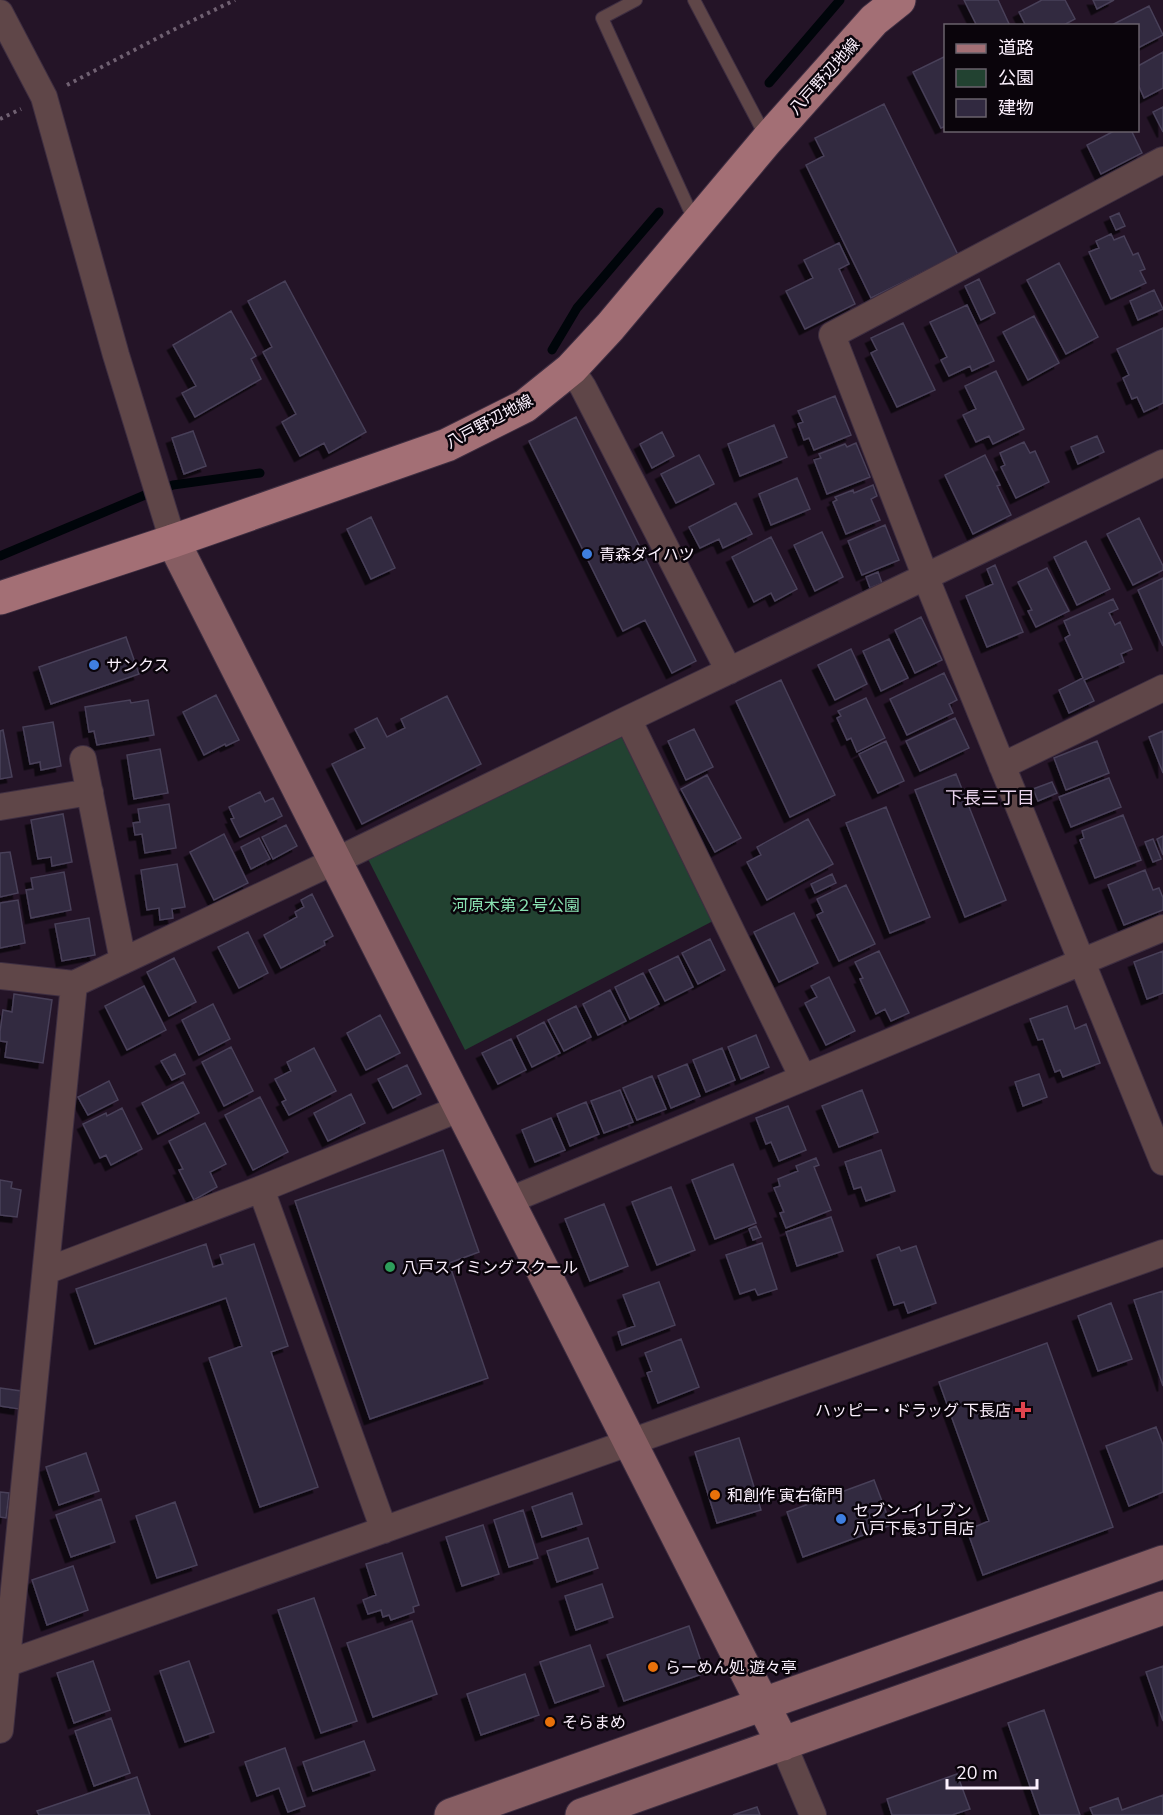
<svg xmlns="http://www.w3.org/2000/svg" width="1163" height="1815" font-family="'Nunito Sans','Noto Sans JP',sans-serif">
<defs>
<filter id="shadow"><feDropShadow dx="-5.5" dy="5.5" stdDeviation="0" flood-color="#0009"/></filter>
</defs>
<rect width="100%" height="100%" fill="#241427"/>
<path fill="#224231" d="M622,737L713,921L465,1050L368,859Z"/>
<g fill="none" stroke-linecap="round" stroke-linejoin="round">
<path stroke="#00050a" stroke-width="9" d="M769,83L840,0
M552,350L577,308L659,212
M0,556L145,495L173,485L260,473"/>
</g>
<path fill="#312940" stroke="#484059" stroke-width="1.5" filter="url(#shadow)" d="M964,0H998L1010,26H977Z
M1042,0H1065L1075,19L1062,26H1026L1019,12Z
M1093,0H1114L1097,9Z
M1149,6L1163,35L1138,48V26H1110Z
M1163,52V88L1144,98L1138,84V66Z
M946,56V126L941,128L913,72Z
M884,104L958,255L871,298L806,165L824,156L815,138Z
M1163,107V132L1153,112Z
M1116,130H1131L1142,153L1101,174L1087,145Z
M1119,213L1125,226L1116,230L1110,217Z
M1111,234L1114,240L1124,236L1133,255L1138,253L1145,269L1140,271L1146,283L1111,299L1089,252L1099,248L1096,241Z
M839,243L849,264L839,269L855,304L805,329L786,291L813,278L804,260Z
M1059,263L1098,337L1066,354L1027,280Z
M979,279L995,313L981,320L965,286Z
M285,281L366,432L329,453L324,443L300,456L282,422L296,414L263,352L272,347L248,301Z
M1154,290L1163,309L1138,320L1130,301Z
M967,305L994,361L972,371L970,366L949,376L941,360L947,357L930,322Z
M231,311L256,356L251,359L261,379L195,417L182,393L196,386L173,345Z
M1034,316L1059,363L1028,380L1003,332Z
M903,323L935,390L897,407L871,353L877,350L871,338Z
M1163,328V403L1144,412L1137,397L1132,399L1123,378L1129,375L1117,349Z
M996,371L1024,429L993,444L989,436L976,442L963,415L976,409L965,386Z
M835,396L851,435L814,450L809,438L804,440L798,424L803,422L798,411Z
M576,417L696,661L672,673L645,620L623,631L529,441Z
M774,425L787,457L740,476L728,444Z
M193,431L206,466L184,474L172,438Z
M662,432L674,456L652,468L640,444Z
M1097,436L1104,452L1078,464L1071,447Z
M1024,442L1030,453L1035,451L1049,482L1016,498L1001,467L1005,465L1000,453Z
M856,443L870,477L827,494L814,460L821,458L819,454L845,444L847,447Z
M699,455L714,484L676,503L661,474Z
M985,455L1000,485L997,486L1011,515L973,534L945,475Z
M797,478L810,509L771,525L759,494Z
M873,485L877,496L871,499L880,520L846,534L833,502L837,500L835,497L853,490L854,493Z
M736,503L752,534L723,548L719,539L700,548L689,527Z
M371,517L395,568L371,579L347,529Z
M1139,518L1163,566V570L1133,585L1107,534Z
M885,525L899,560L862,575L848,541Z
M822,532L843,577L815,591L794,545Z
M771,537L797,589L775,601L771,593L754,602L732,557Z
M1086,541L1110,589L1077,605L1054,557Z
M995,565L1023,632L987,647L966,596L993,584L987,569Z
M1047,568L1069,611L1036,627L1028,611L1032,610L1018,582Z
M878,572L882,583L870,588L866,577Z
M1163,578V646L1138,590Z
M1113,599L1118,609L1109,613L1115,625L1120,622L1132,649L1121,654L1124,662L1084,680L1094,701L1069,713L1059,690L1083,678L1065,638L1070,635L1064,621Z
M921,617L942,660L915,673L895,630Z
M126,637L139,674L51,704L39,667Z
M889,639L908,678L881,691L863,651Z
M851,649L867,684L835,700L818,665Z
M944,673L957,700L949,704L953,713L907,735L890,699Z
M781,680L835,795L790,817L736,701Z
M216,695L239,740L226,746L225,744L204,755L183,712Z
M447,696L481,764L362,824L332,764L365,748L355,729L377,718L387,737L405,728L401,719Z
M866,698L885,738L857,752L851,738L847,740L837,718L841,716L838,711Z
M130,700L131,703L148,700L154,735L97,745L94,731L89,732L85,707Z
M955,718L969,748L920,771L906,741Z
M53,722L61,766L41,770L40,762L30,764L23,727Z
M694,729L713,767L686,780L668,741Z
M3,730L12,777L0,779V731Z
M1163,731V773L1149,737Z
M886,741L904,781L878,793L859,754Z
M1097,741L1109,773L1066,790L1054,758Z
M160,749L168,793L134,799L127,755Z
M956,774L1006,900L965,917L915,790Z
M707,775L741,838L715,852L681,789Z
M1109,778L1121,807L1071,827L1059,797Z
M1052,782L1057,793L1038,801L1033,789Z
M260,792L265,802L273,798L282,816L240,837L231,819L234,818L229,807Z
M169,804L176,848L145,853L142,834L135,835L133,823L140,822L138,809Z
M886,807L930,917L890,933L846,823Z
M63,814L72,862L52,866L51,857L38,859L31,820Z
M1123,815L1141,860L1095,878L1080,840L1084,838L1082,831Z
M808,819L833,864L767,900L747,862L761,855L757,847Z
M286,825L297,846L273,859L262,837Z
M224,834L248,883L214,900L190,852Z
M1163,836V855L1157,839Z
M259,838L270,859L251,869L241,847Z
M1153,839L1161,859L1153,862L1145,842Z
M10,852L18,893L0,897V853Z
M177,864L185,907L172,909L173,918L160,920L159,908L147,910L141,870Z
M1145,870L1153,890L1159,888L1163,898V910L1124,925L1108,885Z
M64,872L71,910L31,918L26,890L33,889L31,878Z
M832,874L836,883L815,893L811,884Z
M846,885L875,944L839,961L817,915L823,912L817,899Z
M312,894L333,936L324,941L325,945L281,968L264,935L297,917L295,912L304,907L301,900Z
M18,900L25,943L0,948V903Z
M794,913L818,963L779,982L754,932Z
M89,918L95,955L62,961L55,924Z
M248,932L268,973L239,988L218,947Z
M710,939L725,970L698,984L682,953Z
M879,951L909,1013L891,1021L885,1009L876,1014L860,979L863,978L855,962Z
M1163,951V993L1147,999L1134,962Z
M678,956L693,987L665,1001L649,970Z
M174,958L196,1002L169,1016L147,972Z
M643,973L659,1004L630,1019L615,987Z
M829,977L855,1031L826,1045L805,1003L817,997L811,986Z
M144,986L166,1030L127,1050L105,1006Z
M610,990L626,1021L598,1035L583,1004Z
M14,994L52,1000L43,1063L5,1057L7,1042L0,1041V1032L3,1010L12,1012Z
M213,1004L230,1039L199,1055L182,1020Z
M576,1006L591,1037L564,1051L548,1020Z
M1067,1006L1075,1029L1086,1024L1100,1063L1063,1077L1060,1070L1055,1072L1043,1039L1038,1040L1030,1019Z
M380,1015L400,1053L366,1070L347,1033Z
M544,1022L560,1053L532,1067L517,1036Z
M756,1035L769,1067L741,1079L728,1047Z
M511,1039L526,1070L498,1084L482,1053Z
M231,1047L253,1091L224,1106L202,1062Z
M314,1048L336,1091L289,1115L282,1102L286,1100L275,1079L291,1071L287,1062Z
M722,1048L735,1080L706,1092L693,1060Z
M175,1054L185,1074L172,1080L161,1061Z
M687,1064L700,1096L671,1108L658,1076Z
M407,1065L421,1094L393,1108L378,1079Z
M1039,1074L1047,1097L1023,1106L1015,1082Z
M652,1076L666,1109L637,1120L623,1088Z
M109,1081L118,1100L88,1115L78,1097Z
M183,1082L199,1113L158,1134L142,1103Z
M620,1090L633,1122L604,1133L591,1101Z
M862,1090L878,1132L839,1147L822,1106Z
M351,1094L365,1123L328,1141L314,1113Z
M260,1097L288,1152L253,1170L225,1115Z
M586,1102L599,1134L570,1146L557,1114Z
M788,1106L806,1150L779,1161L771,1142L766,1144L756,1118Z
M122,1108L142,1149L111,1165L106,1155L100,1158L83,1124L106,1113L107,1116Z
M551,1118L565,1150L535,1162L522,1130Z
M205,1123L226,1164L210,1172L217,1187L194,1200L179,1170L183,1169L169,1141Z
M443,1150L479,1252L449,1263L488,1378L370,1419L295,1201Z
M881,1150L895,1191L866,1201L861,1187L854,1189L845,1162Z
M816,1158L819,1165L814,1167L831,1210L786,1228L780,1213L784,1212L774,1188L780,1186L778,1179L798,1171L796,1166Z
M733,1164L756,1223L715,1239L692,1180Z
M0,1180L12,1182L11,1188L21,1190L17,1217L0,1215Z
M671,1187L695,1250L657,1265L632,1202Z
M604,1204L628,1266L590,1281L565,1219Z
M831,1217L843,1251L797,1266L786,1232Z
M756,1226L761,1237L753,1240L749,1229Z
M762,1243L777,1289L758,1295L755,1289L740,1294L726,1255Z
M206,1244L213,1267L223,1264L220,1255L254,1244L288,1346L271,1352L318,1487L260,1507L209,1358L242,1346L226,1298L95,1344L76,1289Z
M916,1246L936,1303L908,1313L904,1302L894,1305L877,1255L899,1247L901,1251Z
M659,1282L675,1325L622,1345L618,1332L635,1326L623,1295Z
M1163,1291V1386L1134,1300Z
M1111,1303L1132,1359L1098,1371L1078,1316Z
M681,1339L699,1387L658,1403L647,1373L652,1371L645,1353Z
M1047,1343L1113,1527L983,1575L967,1530L989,1521L939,1382Z
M0,1388L21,1391L19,1409L0,1406Z
M1156,1427L1163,1445V1492L1129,1506L1106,1446Z
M739,1438L761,1510L717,1523L695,1452Z
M86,1453L99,1491L59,1505L46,1467Z
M874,1480L891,1525L803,1557L787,1512Z
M0,1492L9,1493L6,1518L0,1517Z
M572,1493L582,1524L542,1537L532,1507Z
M101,1499L115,1542L71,1557L56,1515Z
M175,1502L197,1565L157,1578L136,1516Z
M523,1510L538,1558L509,1567L494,1520Z
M483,1525L499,1574L462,1586L446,1537Z
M588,1538L598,1568L557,1582L547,1551Z
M402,1553L419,1605L413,1607L414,1612L391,1620L389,1615L383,1617L381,1610L368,1614L363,1600L376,1595L366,1564Z
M73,1566L88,1610L47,1625L32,1580Z
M602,1584L613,1617L576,1630L565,1596Z
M314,1598L357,1721L321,1733L278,1610Z
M412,1621L437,1694L373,1717L347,1643Z
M689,1626L705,1673L624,1701L607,1655Z
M590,1645L604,1686L555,1703L540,1662Z
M93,1661L110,1710L74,1723L57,1673Z
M189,1661L214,1732L185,1742L160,1671Z
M1163,1666V1721L1146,1672Z
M525,1674L539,1715L481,1735L467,1694Z
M1044,1710L1080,1815H1040L1008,1723Z
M111,1718L130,1773L94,1786L75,1731Z
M364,1741L375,1770L313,1791L303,1762Z
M285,1748L305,1806L288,1812L279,1788L257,1796L245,1762Z
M957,1774L970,1809L952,1815H892L887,1799Z
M137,1777L150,1815H39L37,1811Z
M1163,1795V1815H1093L1090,1808L1118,1798L1122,1810Z
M757,1807L760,1815H733Z"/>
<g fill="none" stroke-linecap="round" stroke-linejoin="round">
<defs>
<path id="lane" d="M636,0L602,18L695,222
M694,0L766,137"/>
<path id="street" d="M0,13L44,97L116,355L173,541
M1163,160L832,335L926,578L1163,1162
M571,369L583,387L729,671
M628,719L803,1078
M83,759L123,961
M1002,766L1163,688
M0,807L90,792
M0,976L74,984L354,852L628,719L1163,463
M261,1189L384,1530
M508,1201L1163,928
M46,1271L261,1189L461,1108
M0,1666L1163,1253
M0,1730L74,984
M783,1744L813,1815"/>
<path id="secondary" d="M173,541L783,1744
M451,1815L1163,1562
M582,1815L1163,1608"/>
<path id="primary" d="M0,598L173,541L447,445L525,406L571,369L610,327L767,140L874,20L899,0"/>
</defs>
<use href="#lane" stroke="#3e2e41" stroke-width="14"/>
<use href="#street" stroke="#3e2e41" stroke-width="28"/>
<use href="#secondary" stroke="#3e2e41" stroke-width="35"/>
<use href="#primary" stroke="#3e2e41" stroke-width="35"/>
<path stroke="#706172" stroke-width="4" stroke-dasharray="3 4.5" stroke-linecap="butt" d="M67,85L173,30L235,0
M0,119L21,109"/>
<use href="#lane" stroke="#5f4648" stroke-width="12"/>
<use href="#street" stroke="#5f4648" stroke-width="26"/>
<use href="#secondary" stroke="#865d62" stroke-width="33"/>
<use href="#primary" stroke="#a36f75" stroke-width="33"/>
</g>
<g fill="#3f7fe0" stroke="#0a040b" stroke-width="2">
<circle cx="587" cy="554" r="6"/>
<circle cx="94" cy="665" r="6"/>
<circle cx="841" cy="1519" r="6"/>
</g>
<circle fill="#2e9e5b" stroke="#0a040b" stroke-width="2" cx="390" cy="1267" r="6"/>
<path fill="#e0444e" stroke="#0a040b" stroke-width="2" d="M1020 1401h6v6h6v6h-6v6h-6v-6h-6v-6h6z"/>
<g fill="#e8710a" stroke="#0a040b" stroke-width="2">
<circle cx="715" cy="1495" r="6"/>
<circle cx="653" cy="1667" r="6"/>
<circle cx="550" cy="1722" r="6"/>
</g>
<g text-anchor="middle" stroke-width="5" stroke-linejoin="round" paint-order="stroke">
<g font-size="16" fill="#fbf0fd" stroke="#0a040b">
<text transform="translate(824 76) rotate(-48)" y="6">八戸野辺地線</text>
<text transform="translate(489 421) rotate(-28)" y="6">八戸野辺地線</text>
</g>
<g font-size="16" fill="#fbf0fd" stroke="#0a040b" text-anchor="start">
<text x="599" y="560">青森ダイハツ</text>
<text x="106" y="671">サンクス</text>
<text x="402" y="1273">八戸スイミングスクール</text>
<text x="1011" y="1416" text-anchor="end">ハッピー・ドラッグ 下長店</text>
<text x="727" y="1501">和創作 寅右衛門</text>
<text x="853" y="1516">セブン-イレブン<tspan x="853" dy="18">八戸下長3丁目店</tspan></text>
<text x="665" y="1673">らーめん処 遊々亭</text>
<text x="562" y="1728">そらまめ</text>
</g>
<g font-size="16" fill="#89e2b2" stroke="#0a040b">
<text x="516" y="911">河原木第２号公園</text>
</g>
<g font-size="18" fill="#ead4ed" stroke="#0a040b">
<text x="990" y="804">下長三丁目</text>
</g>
</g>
<rect x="944" y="24" width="195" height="108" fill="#0a040b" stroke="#6a626c" stroke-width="1.5"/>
<rect x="956" y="44" width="30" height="9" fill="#a36f75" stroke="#6a626c" stroke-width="1.5"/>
<text x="998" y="54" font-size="18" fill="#fbf0fd">道路</text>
<rect x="956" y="69" width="30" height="18" fill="#224231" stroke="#6a626c" stroke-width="1.5"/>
<text x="998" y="84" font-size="18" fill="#fbf0fd">公園</text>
<rect x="956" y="99" width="30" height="18" fill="#312940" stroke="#6a626c" stroke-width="1.5"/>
<text x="998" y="114" font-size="18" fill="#fbf0fd">建物</text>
<path d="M947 1779v9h90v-9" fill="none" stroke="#fbf0fd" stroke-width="3"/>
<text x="956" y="1779" font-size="18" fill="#fbf0fd" stroke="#0a040b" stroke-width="4.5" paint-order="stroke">20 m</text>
</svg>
